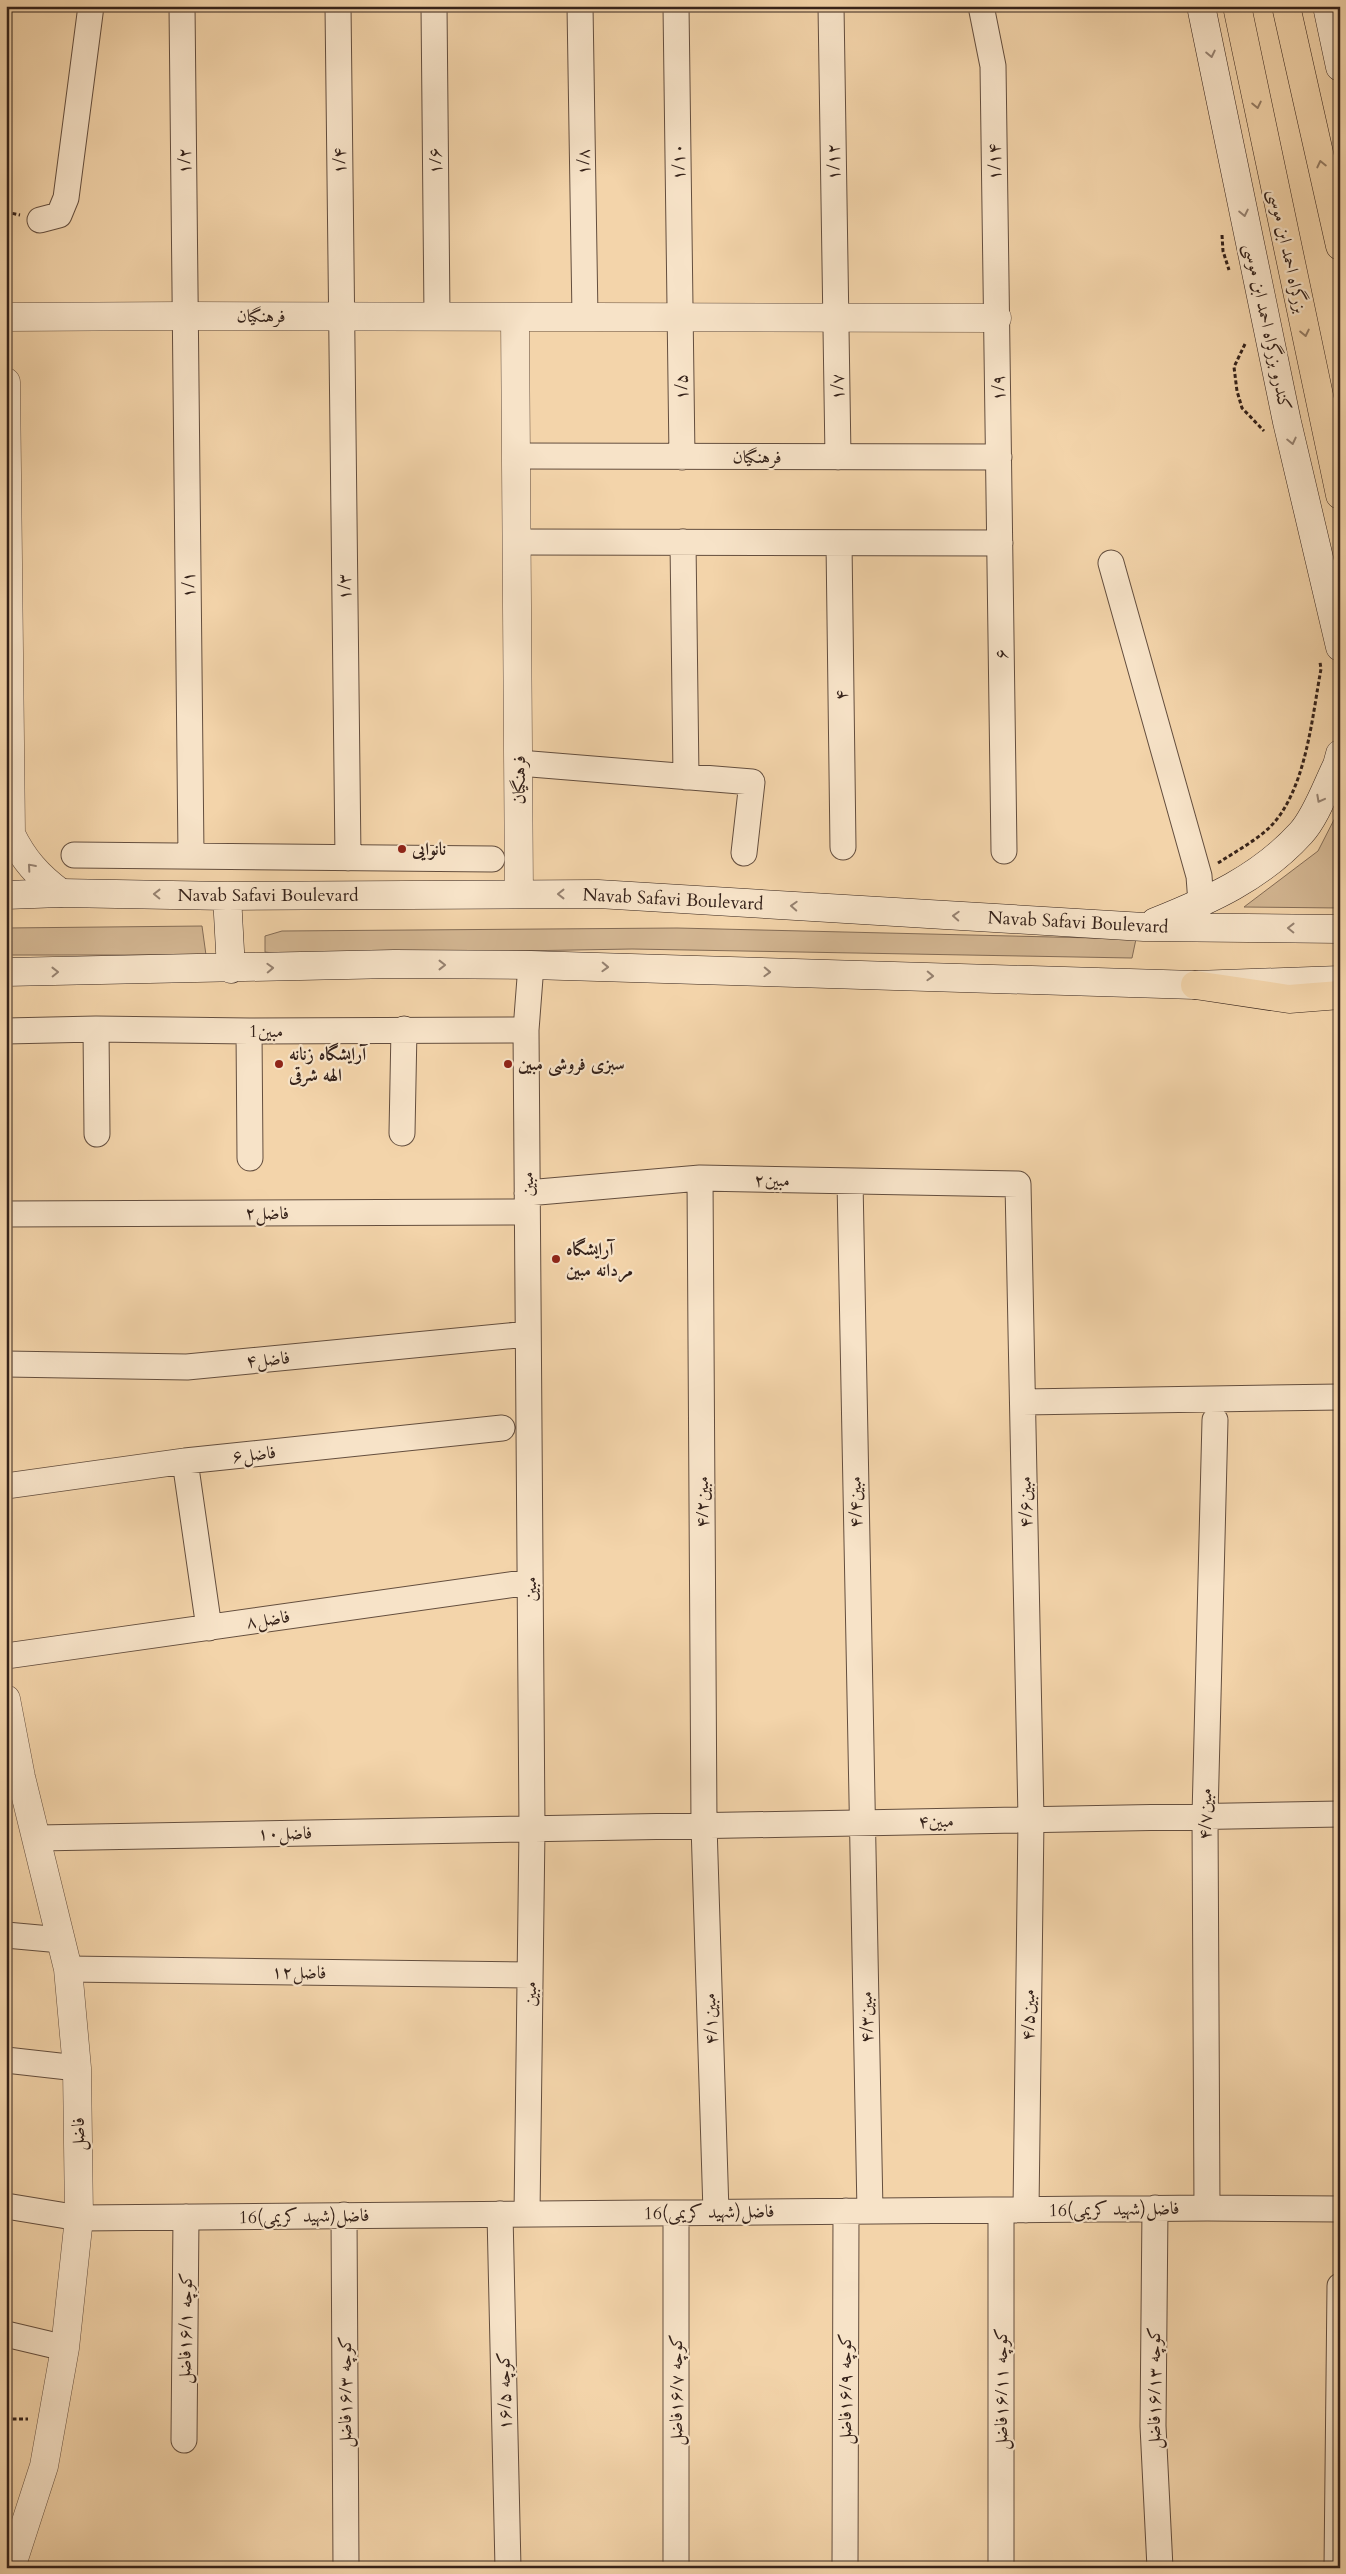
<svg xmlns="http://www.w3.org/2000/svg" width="1346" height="2574" font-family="Cardo,Amiri,serif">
<rect width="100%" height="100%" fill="#f3d4aa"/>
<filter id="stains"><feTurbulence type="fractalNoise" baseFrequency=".004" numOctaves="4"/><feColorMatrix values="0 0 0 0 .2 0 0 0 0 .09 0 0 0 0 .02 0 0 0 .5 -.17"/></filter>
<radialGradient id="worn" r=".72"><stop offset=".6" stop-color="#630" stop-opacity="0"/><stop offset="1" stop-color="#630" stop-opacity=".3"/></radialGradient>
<path fill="#d3b692" stroke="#846c56" d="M1340,808V908L1244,907L1318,851Z
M202,926L206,955H6V928Z
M677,928L1136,939L1132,958L632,949L288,955L265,952V936L282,931Z"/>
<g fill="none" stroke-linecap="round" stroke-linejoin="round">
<defs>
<path id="minor" d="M182,6L191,855
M338,6L348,858
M434,6L437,316
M580,6L585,317
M676,6L682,457
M831,6L838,457
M981,6L993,66L1004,851
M40,220L59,215L66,198L91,6
M516,456L999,457
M517,542L1000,543
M683,542L686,777
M839,543L843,847
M1111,563L1199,876L1201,903
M519,763L752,782L744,853
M74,855L492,859
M96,1029L97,1134
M6,1031L96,1029L249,1031L526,1030
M249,1031L250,1158
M402,1133L404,1029
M700,1178L704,1825L716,2212
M850,1181L870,2211
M527,1193L700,1178L1018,1184L1031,1819L1026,2210
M6,1214L527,1212
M6,1364L187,1367L528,1334
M1023,1402L1340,1397
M185,1461L209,1628
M6,1486L185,1461L502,1428
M6,1656L530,1582
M38,1838L1340,1814
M6,1935L61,1940
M68,1969L530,1975
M6,2060L77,2068
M6,2206L79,2218L1207,2208L1340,2209
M1155,2208L1153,2426L1160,2568
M1207,2208L1205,1816L1215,1420
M1001,2210V2568
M676,2213V2568
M500,2214L508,2568
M527,2214L532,1829L526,1030L531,965
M344,2215L346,2568
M6,2334L65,2348
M184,2440L186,2217
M845,2568L846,2211
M1337,2568L1340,2286"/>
<path id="tertiary" d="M6,317L185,316L997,318
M515,317L519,894
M6,382L11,834C23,859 38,876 61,893
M6,1699L21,1777L68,1969L77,2068L79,2218L65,2348L44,2466L11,2568"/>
<path id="secondary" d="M1201,6L1287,422L1340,647
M1327,6L1340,67
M6,895L61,893L227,896L598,894L1144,927L1340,929
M227,896L231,969
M1155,922C1210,900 1260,878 1301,833C1316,817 1327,785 1337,765L1340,754
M6,972L394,964L531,965L1195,985L1340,980"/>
<path id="trunk" d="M1237,6L1340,495
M1286,6L1340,246
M1195,985L1289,999L1340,995"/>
</defs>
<use href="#minor" stroke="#644e3e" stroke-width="27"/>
<use href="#tertiary" stroke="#644e3e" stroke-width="29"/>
<use href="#secondary" stroke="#35221a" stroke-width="29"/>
<use href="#trunk" stroke="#35221a" stroke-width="29"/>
<path stroke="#35221a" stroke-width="3" stroke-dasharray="4 2.5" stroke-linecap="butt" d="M6,212L20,215
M1222,235L1223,251L1229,270
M1245,344L1234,367L1237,391L1242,408L1264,431
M1218,863C1235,852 1255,841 1269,828C1306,792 1312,717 1321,669L1320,662
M6,2419H28"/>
<use href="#minor" stroke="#f7e3c8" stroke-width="25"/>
<use href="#tertiary" stroke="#f7e3c8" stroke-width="28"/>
<use href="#secondary" stroke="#f7e3c8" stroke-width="28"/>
<use href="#trunk" stroke="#f3d4aa" stroke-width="28"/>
</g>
<defs><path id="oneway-chevron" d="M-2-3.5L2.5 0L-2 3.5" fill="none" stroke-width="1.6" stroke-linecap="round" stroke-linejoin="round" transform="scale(1.25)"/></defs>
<g stroke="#968271">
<use href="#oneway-chevron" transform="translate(1211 54) rotate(78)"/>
<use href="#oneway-chevron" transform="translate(1244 213) rotate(78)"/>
<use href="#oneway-chevron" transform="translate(1292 441) rotate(77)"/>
<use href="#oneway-chevron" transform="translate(1320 799) rotate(118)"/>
<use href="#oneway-chevron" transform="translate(31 867) rotate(-131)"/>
<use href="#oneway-chevron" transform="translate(157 894) rotate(-179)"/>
<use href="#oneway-chevron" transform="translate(561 894) rotate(180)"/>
<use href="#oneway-chevron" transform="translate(794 906) rotate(-177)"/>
<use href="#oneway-chevron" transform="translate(956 916) rotate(-177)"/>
<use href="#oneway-chevron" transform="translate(1291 928) rotate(-179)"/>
<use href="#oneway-chevron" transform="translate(442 965)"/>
<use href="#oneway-chevron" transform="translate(605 967) rotate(2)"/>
<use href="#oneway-chevron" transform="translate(270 968) rotate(-2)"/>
<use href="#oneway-chevron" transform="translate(55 972) rotate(-1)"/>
<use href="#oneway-chevron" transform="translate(767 972) rotate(2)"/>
<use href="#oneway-chevron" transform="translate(930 976) rotate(2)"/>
</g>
<g stroke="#947b62">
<use href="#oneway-chevron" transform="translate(1257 105) rotate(78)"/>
<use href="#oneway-chevron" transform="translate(1321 164) rotate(-103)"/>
<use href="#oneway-chevron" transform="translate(1305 333) rotate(78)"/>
</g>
<g fill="#8f2418" stroke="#f7e3c8" stroke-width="2">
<circle cx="402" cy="849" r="5"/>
<circle cx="279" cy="1064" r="5"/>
<circle cx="508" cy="1064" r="5"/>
<circle cx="556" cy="1259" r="5"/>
</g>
<g text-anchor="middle" stroke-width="4.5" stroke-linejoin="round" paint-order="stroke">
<g font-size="18" fill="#35221a" stroke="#f7e3c8">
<text transform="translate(184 161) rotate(-91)" y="6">۱/۲</text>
<text transform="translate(339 161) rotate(-91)" y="6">۱/۴</text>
<text transform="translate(435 161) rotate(-90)" y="6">۱/۶</text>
<text transform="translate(583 162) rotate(-91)" y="6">۱/۸</text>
<text transform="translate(678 162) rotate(-91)" y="6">۱/۱۰</text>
<text transform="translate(833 162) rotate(-91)" y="6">۱/۱۲</text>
<text transform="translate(994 162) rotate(-91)" y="6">۱/۱۴</text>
<text transform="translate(1288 251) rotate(78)" y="6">بزرگراه احمد ابن موسی</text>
<text x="261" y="322">فرهنگیان</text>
<text transform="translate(1268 327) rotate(78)" y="6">کندرو بزرگراه احمد ابن موسی</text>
<text transform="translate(681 387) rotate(-91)" y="6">۱/۵</text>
<text transform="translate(837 387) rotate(-91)" y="6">۱/۷</text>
<text transform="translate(998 388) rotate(-91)" y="6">۱/۹</text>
<text x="757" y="463">فرهنگیان</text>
<text transform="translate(188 585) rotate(-91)" y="6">۱/۱</text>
<text transform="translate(344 587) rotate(-91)" y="6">۱/۳</text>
<text transform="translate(1001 654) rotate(-91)" y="6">۶</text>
<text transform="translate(841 695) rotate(-91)" y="6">۴</text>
<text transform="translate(519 780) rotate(-90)" y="6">فرهنگیان</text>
<text x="268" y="901">Navab Safavi Boulevard</text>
<text transform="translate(673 899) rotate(3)" y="6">Navab Safavi Boulevard</text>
<text transform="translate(1078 922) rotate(3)" y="6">Navab Safavi Boulevard</text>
<text x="266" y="1037">1مبین</text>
<text transform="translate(772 1180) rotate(1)" y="6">۲مبین</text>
<text transform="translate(527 1184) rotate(-90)" y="6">مبین</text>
<text x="267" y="1219">۲فاضل</text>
<text transform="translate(268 1359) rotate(-5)" y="6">۴فاضل</text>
<text transform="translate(254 1454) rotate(-6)" y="6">۶فاضل</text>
<text transform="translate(702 1502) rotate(-90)" y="6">۴/۲مبین</text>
<text transform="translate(855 1502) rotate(-91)" y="6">۴/۴مبین</text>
<text transform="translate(1025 1502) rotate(-91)" y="6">۴/۶مبین</text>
<text transform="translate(530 1589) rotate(-90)" y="6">مبین</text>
<text transform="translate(268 1619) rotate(-8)" y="6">۸فاضل</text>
<text transform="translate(1205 1814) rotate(-89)" y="6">۴/۷مبین</text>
<text transform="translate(936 1821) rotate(-1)" y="6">۴مبین</text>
<text transform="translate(285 1833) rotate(-1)" y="6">۱۰فاضل</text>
<text transform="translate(299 1972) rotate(1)" y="6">۱۲فاضل</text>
<text transform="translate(530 1994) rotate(-89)" y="6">مبین</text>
<text transform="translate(1028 2015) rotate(-89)" y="6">۴/۵مبین</text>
<text transform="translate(866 2017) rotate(-91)" y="6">۴/۳مبین</text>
<text transform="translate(710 2019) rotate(-92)" y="6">۴/۱مبین</text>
<text transform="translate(78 2134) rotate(-90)" y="6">فاضل</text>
<text transform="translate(1114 2209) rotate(-1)" y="6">16فاضل(شهید کریمی)</text>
<text transform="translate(709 2212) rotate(-1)" y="6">16فاضل(شهید کریمی)</text>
<text transform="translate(304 2216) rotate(-1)" y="6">16فاضل(شهید کریمی)</text>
<text transform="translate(185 2328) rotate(-89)" y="6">کوچه ۱۶/۱فاضل</text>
<text transform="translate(1154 2388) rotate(-90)" y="6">کوچه ۱۶/۱۳فاضل</text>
<text transform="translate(845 2389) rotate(-90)" y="6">کوچه ۱۶/۹فاضل</text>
<text transform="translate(1001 2389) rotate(-90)" y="6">کوچه ۱۶/۱۱فاضل</text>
<text transform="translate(676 2390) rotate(-90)" y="6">کوچه ۱۶/۷فاضل</text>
<text transform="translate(504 2391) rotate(-91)" y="6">کوچه ۱۶/۵</text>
<text transform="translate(345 2392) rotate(-90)" y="6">کوچه ۱۶/۳فاضل</text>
</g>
<g font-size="18" font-weight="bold" fill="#35221a" stroke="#f7e3c8" text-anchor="start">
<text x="412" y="855">نانوایی</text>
<text x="289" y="1060">آرایشگاه زنانه<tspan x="289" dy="21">الهه شرقی</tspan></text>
<text x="518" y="1070">سبزی فروشی مبین</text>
<text x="566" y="1255">آرایشگاه<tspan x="566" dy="21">مردانه مبین</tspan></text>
</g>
</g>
<rect width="1346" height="2574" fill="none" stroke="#f3d4aa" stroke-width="25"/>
<rect x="8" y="8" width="1331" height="2559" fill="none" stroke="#35221a" stroke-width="2.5"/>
<rect x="12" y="12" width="1321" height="2549" fill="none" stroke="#35221a"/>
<rect width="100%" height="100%" filter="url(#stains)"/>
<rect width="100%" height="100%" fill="url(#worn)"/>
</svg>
